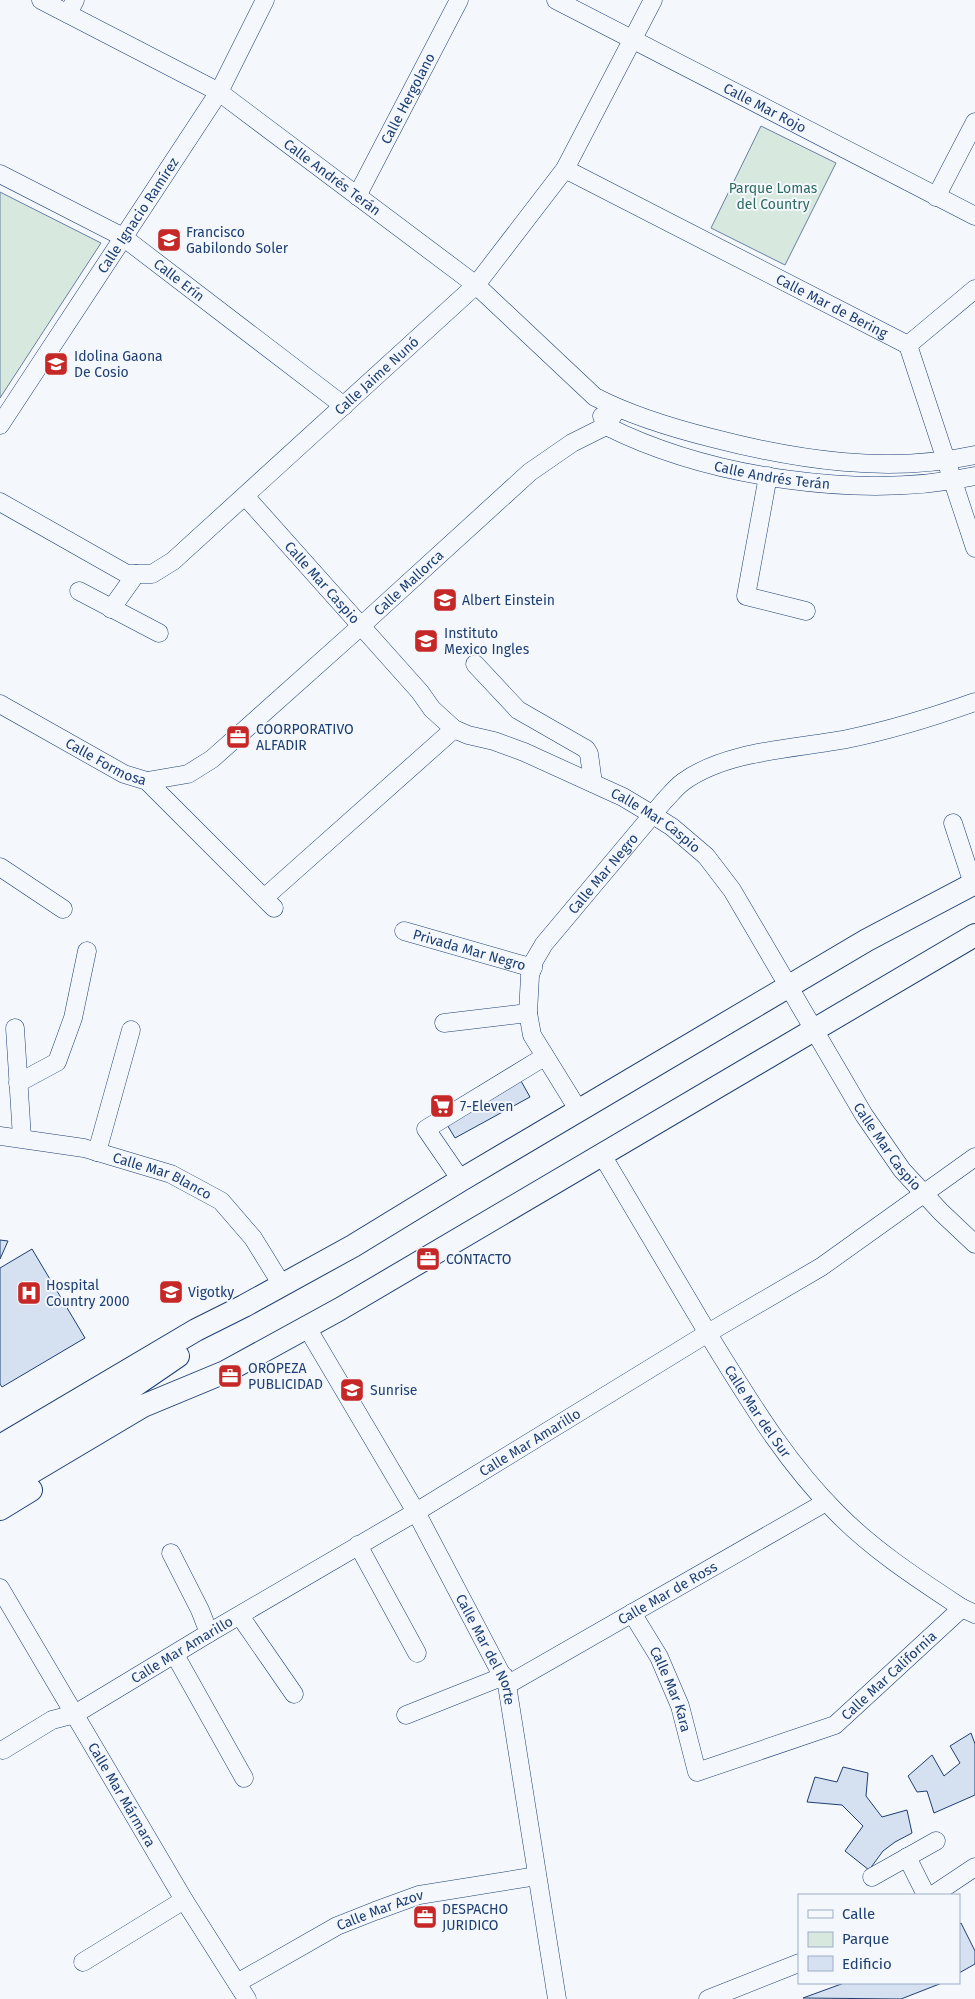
<svg xmlns="http://www.w3.org/2000/svg" width="975" height="1999" font-family="'Fira Sans',sans-serif">
<rect width="100%" height="100%" fill="#f4f7fb"/>
<path fill="#d7e8df" stroke="#687fa3" d="M761,126L836,163L785,265L711,228Z
M0,192L101,243L0,398Z"/>
<path fill="#d5e0f0" stroke="#1d3f73" d="M521,1081L530,1097L455,1138L446,1123Z
M0,1240L8,1241L0,1259Z
M32,1249L85,1338L2,1387L0,1384V1268Z
M971,1733L975,1744V1795L934,1813L927,1791L917,1792L908,1776L932,1755L944,1776L960,1763L950,1746Z
M843,1767L868,1773L866,1796L882,1817L907,1810L912,1833L895,1842L883,1851L869,1870L845,1851L863,1826L842,1805L807,1802L815,1777L837,1782Z
M961,1923L975,1951V1964L959,1973V1924Z
M844,1983H942L901,1999L803,1998Z"/>
<g fill="none" stroke-linecap="round" stroke-linejoin="round">
<defs>
<g id="minor">
<path id="s1" d="M41,0L219,92L476,285L595,397C632,416 672,428 712,438C797,460 888,474 975,455"/>
<path id="s2" d="M556,0L975,216"/>
<path d="M68,14L75,0"/>
<path id="s3" d="M565,169L908,345L975,548"/>
<path id="s4" d="M0,174L123,237L344,406"/>
<path id="s5" d="M357,196L459,0"/>
<path d="M936,197L975,122"/>
<path d="M908,345L975,289"/>
<path id="s6" d="M602,416L606,426C710,478 862,500 975,476"/>
<path id="s7" d="M0,425L219,92L265,0"/>
<path d="M768,476L746,596L806,611"/>
<path id="s8" d="M245,496L420,692L432,709L454,729L468,735L494,741L524,752L623,797L653,815L672,827L706,856L732,890L864,1115L902,1170L941,1212L975,1244"/>
<path id="s9" d="M0,502L127,574H152L173,561L476,285L565,169L653,0"/>
<path d="M79,591L159,633"/>
<path d="M111,609L136,574"/>
<path d="M475,664L518,710L586,749L589,754L593,783"/>
<path id="s10" d="M0,704L124,774L147,781L274,908"/>
<path id="s11" d="M147,781L188,774L212,759L361,626L530,472L572,443L606,426L617,409"/>
<path d="M953,823L973,884"/>
<path d="M0,867L63,909"/>
<path d="M264,898L454,729"/>
<path id="s12" d="M404,931L533,968"/>
<path d="M444,1023L528,1013"/>
<path d="M15,1028L22,1138"/>
<path d="M18,1083L57,1062L73,1018L87,951"/>
<path id="s13" d="M579,1111L532,1035L528,1013L530,976L534,961L544,944L664,801C670,795 676,787 683,782C727,750 795,749 847,739C891,730 933,717 975,702"/>
<path id="s14" d="M0,1136L84,1148L171,1174L221,1201L253,1238L282,1285"/>
<path d="M97,1152L131,1030"/>
<path id="s15" d="M602,1155C640,1219 678,1283 716,1347C752,1405 787,1463 836,1512C873,1550 918,1579 962,1608L975,1614"/>
<path d="M461,1180L426,1129L544,1057"/>
<path id="s16" d="M312,1336L416,1512L507,1685L557,1999"/>
<path d="M358,1545L417,1653"/>
<path d="M171,1553L200,1610L209,1633"/>
<path id="s17" d="M0,1588L184,1900L247,1999"/>
<path id="s18" d="M632,1613L659,1657L680,1706L697,1772L835,1725L962,1608"/>
<path d="M240,1616L294,1694"/>
<path d="M175,1655L244,1778"/>
<path id="s19" d="M507,1685L826,1502"/>
<path d="M406,1715L504,1676"/>
<path id="s20" d="M3,1750L52,1720L75,1714L209,1633L416,1512L708,1333L821,1267L975,1157"/>
<path d="M907,1857L926,1895"/>
<path d="M872,1877L936,1841"/>
<path d="M933,1895L975,1867"/>
<path d="M83,1962L184,1900"/>
<path id="s21" d="M237,1983L337,1926L375,1911L419,1895L537,1876"/>
<path d="M708,1999L799,1963"/>
</g>
<path id="major" d="M0,1446L196,1330L244,1306L353,1246L461,1180L867,940L975,883
M0,1470L124,1393L178,1356
M0,1491L143,1406L225,1372L340,1309L975,935
M0,1509L31,1490"/>
</defs>
<use href="#minor" stroke="#1d3f73" stroke-width="19"/>
<use href="#major" stroke="#1d3f73" stroke-width="24"/>
<use href="#minor" stroke="#f4f7fb" stroke-width="18"/>
<use href="#major" stroke="#f4f7fb" stroke-width="22"/>
</g>
<defs>
<symbol id="school-square" viewBox="-11 -11 22 22"><rect x="-9" y="-9" width="18" height="18" rx="4" fill="#c62828" stroke="#f4f7fb"/><path d="M0-5L7-2L0 1L-7-2ZM-4 1L0 2.5L4 1V4Q0 6-4 4Z" fill="#fff"/></symbol>
<symbol id="office-square" viewBox="-11 -11 22 22"><rect x="-9" y="-9" width="18" height="18" rx="4" fill="#c62828" stroke="#f4f7fb"/><path d="M-6-3h4V-5.5h4V-3h4V5H-6ZM-1-4.5V-3h2v-1.5ZM-6 0V1H6V0Z" fill="#fff"/></symbol>
<symbol id="supermarket-square" viewBox="-11 -11 22 22"><rect x="-9" y="-9" width="18" height="18" rx="4" fill="#c62828" stroke="#f4f7fb"/><path d="M-6-5.5h2.5l.6 2H6L4.5 2H-2.5L-4.4-4H-6ZM-1.5 3.2a1.3 1.3 0 1 0 .1 0ZM3 3.2a1.3 1.3 0 1 0 .1 0Z" fill="#fff"/></symbol>
<symbol id="hospital-square" viewBox="-11 -11 22 22"><rect x="-9" y="-9" width="18" height="18" rx="4" fill="#c62828" stroke="#f4f7fb"/><path d="M-5-5h3v3.5h4V-5h3V5h-3V1.5h-4V5h-3Z" fill="#fff"/></symbol>
</defs>
<g fill-rule="evenodd">
<use href="#school-square" x="155" y="226" width="28" height="28"/>
<use href="#school-square" x="42" y="350" width="28" height="28"/>
<use href="#school-square" x="431" y="586" width="28" height="28"/>
<use href="#school-square" x="412" y="627" width="28" height="28"/>
<use href="#office-square" x="224" y="723" width="28" height="28"/>
<use href="#supermarket-square" x="428" y="1092" width="28" height="28"/>
<use href="#office-square" x="414" y="1245" width="28" height="28"/>
<use href="#school-square" x="157" y="1278" width="28" height="28"/>
<use href="#hospital-square" x="15" y="1279" width="28" height="28"/>
<use href="#office-square" x="216" y="1362" width="28" height="28"/>
<use href="#school-square" x="338" y="1376" width="28" height="28"/>
<use href="#office-square" x="411" y="1903" width="28" height="28"/>
</g>
<g text-anchor="middle" stroke-width="4" stroke-linejoin="round" paint-order="stroke">
<g font-size="14" fill="#1d3f73" stroke="#f4f7fb">
<text dy="5" stroke="none"><textPath href="#s5" startOffset="110">Calle Hergolano</textPath></text>
<text dy="5" stroke="none"><textPath href="#s2" startOffset="235">Calle Mar Rojo</textPath></text>
<text dy="5" stroke="none"><textPath href="#s1" startOffset="342">Calle Andrés Terán</textPath></text>
<text dy="5" stroke="none"><textPath href="#s7" startOffset="251">Calle Ignacio Ramírez</textPath></text>
<text dy="5" stroke="none"><textPath href="#s4" startOffset="209">Calle Erín</textPath></text>
<text dy="5" stroke="none"><textPath href="#s3" startOffset="300">Calle Mar de Bering</textPath></text>
<text dy="5" stroke="none"><textPath href="#s9" startOffset="471">Calle Jaime Nunó</textPath></text>
<text dy="5" stroke="none"><textPath href="#s6" startOffset="185">Calle Andrés Terán</textPath></text>
<text dy="5" stroke="none"><textPath href="#s8" startOffset="116">Calle Mar Caspio</textPath></text>
<text dy="5" stroke="none"><textPath href="#s11" startOffset="334">Calle Mallorca</textPath></text>
<text dy="5" stroke="none"><textPath href="#s10" startOffset="121">Calle Formosa</textPath></text>
<text dy="5" stroke="none"><textPath href="#s8" startOffset="536">Calle Mar Caspio</textPath></text>
<text dy="5" stroke="none"><textPath href="#s13" startOffset="276">Calle Mar Negro</textPath></text>
<text dy="5" stroke="none"><textPath href="#s12" startOffset="68">Privada Mar Negro</textPath></text>
<text dy="5" stroke="none"><textPath href="#s8" startOffset="941">Calle Mar Caspio</textPath></text>
<text dy="5" stroke="none"><textPath href="#s14" startOffset="168">Calle Mar Blanco</textPath></text>
<text dy="5" stroke="none"><textPath href="#s15" startOffset="300">Calle Mar del Sur</textPath></text>
<text dy="5" stroke="none"><textPath href="#s20" startOffset="611">Calle Mar Amarillo</textPath></text>
<text dy="5" stroke="none"><textPath href="#s19" startOffset="185">Calle Mar de Ross</textPath></text>
<text dy="5" stroke="none"><textPath href="#s16" startOffset="359">Calle Mar del Norte</textPath></text>
<text dy="5" stroke="none"><textPath href="#s20" startOffset="206">Calle Mar Amarillo</textPath></text>
<text dy="5" stroke="none"><textPath href="#s18" startOffset="392">Calle Mar California</textPath></text>
<text dy="5" stroke="none"><textPath href="#s18" startOffset="86">Calle Mar Kara</textPath></text>
<text dy="5" stroke="none"><textPath href="#s17" startOffset="240">Calle Mar Mármara</textPath></text>
<text dy="5" stroke="none"><textPath href="#s21" startOffset="161">Calle Mar Azov</textPath></text>
</g>
<g font-size="14" fill="#2c6c60" stroke="#f4f7fb">
<text x="773" y="193">Parque Lomas<tspan x="773" dy="16">del Country</tspan></text>
</g>
<g font-size="14" fill="#1d3f73" stroke="#f4f7fb" text-anchor="start">
<text x="186" y="237">Francisco<tspan x="186" dy="16">Gabilondo Soler</tspan></text>
<text x="74" y="361">Idolina Gaona<tspan x="74" dy="16">De Cosio</tspan></text>
<text x="462" y="605">Albert Einstein</text>
<text x="444" y="638">Instituto<tspan x="444" dy="16">Mexico Ingles</tspan></text>
<text x="256" y="734">COORPORATIVO<tspan x="256" dy="16">ALFADIR</tspan></text>
<text x="460" y="1111">7-Eleven</text>
<text x="446" y="1264">CONTACTO</text>
<text x="46" y="1290">Hospital<tspan x="46" dy="16">Country 2000</tspan></text>
<text x="188" y="1297">Vigotky</text>
<text x="248" y="1373">OROPEZA<tspan x="248" dy="16">PUBLICIDAD</tspan></text>
<text x="370" y="1395">Sunrise</text>
<text x="442" y="1914">DESPACHO<tspan x="442" dy="16">JURIDICO</tspan></text>
</g>
</g>
<rect x="798" y="1894" width="162" height="90" fill="#f4f7fb" stroke="#9eadc5"/>
<rect x="808" y="1910" width="25" height="8" fill="#f4f7fb" stroke="#9eadc5"/>
<text x="842" y="1919" font-size="15" fill="#1d3f73">Calle</text>
<rect x="808" y="1932" width="25" height="15" fill="#d7e8df" stroke="#9eadc5"/>
<text x="842" y="1944" font-size="15" fill="#1d3f73">Parque</text>
<rect x="808" y="1956" width="25" height="15" fill="#d5e0f0" stroke="#9eadc5"/>
<text x="842" y="1969" font-size="15" fill="#1d3f73">Edificio</text>
</svg>
